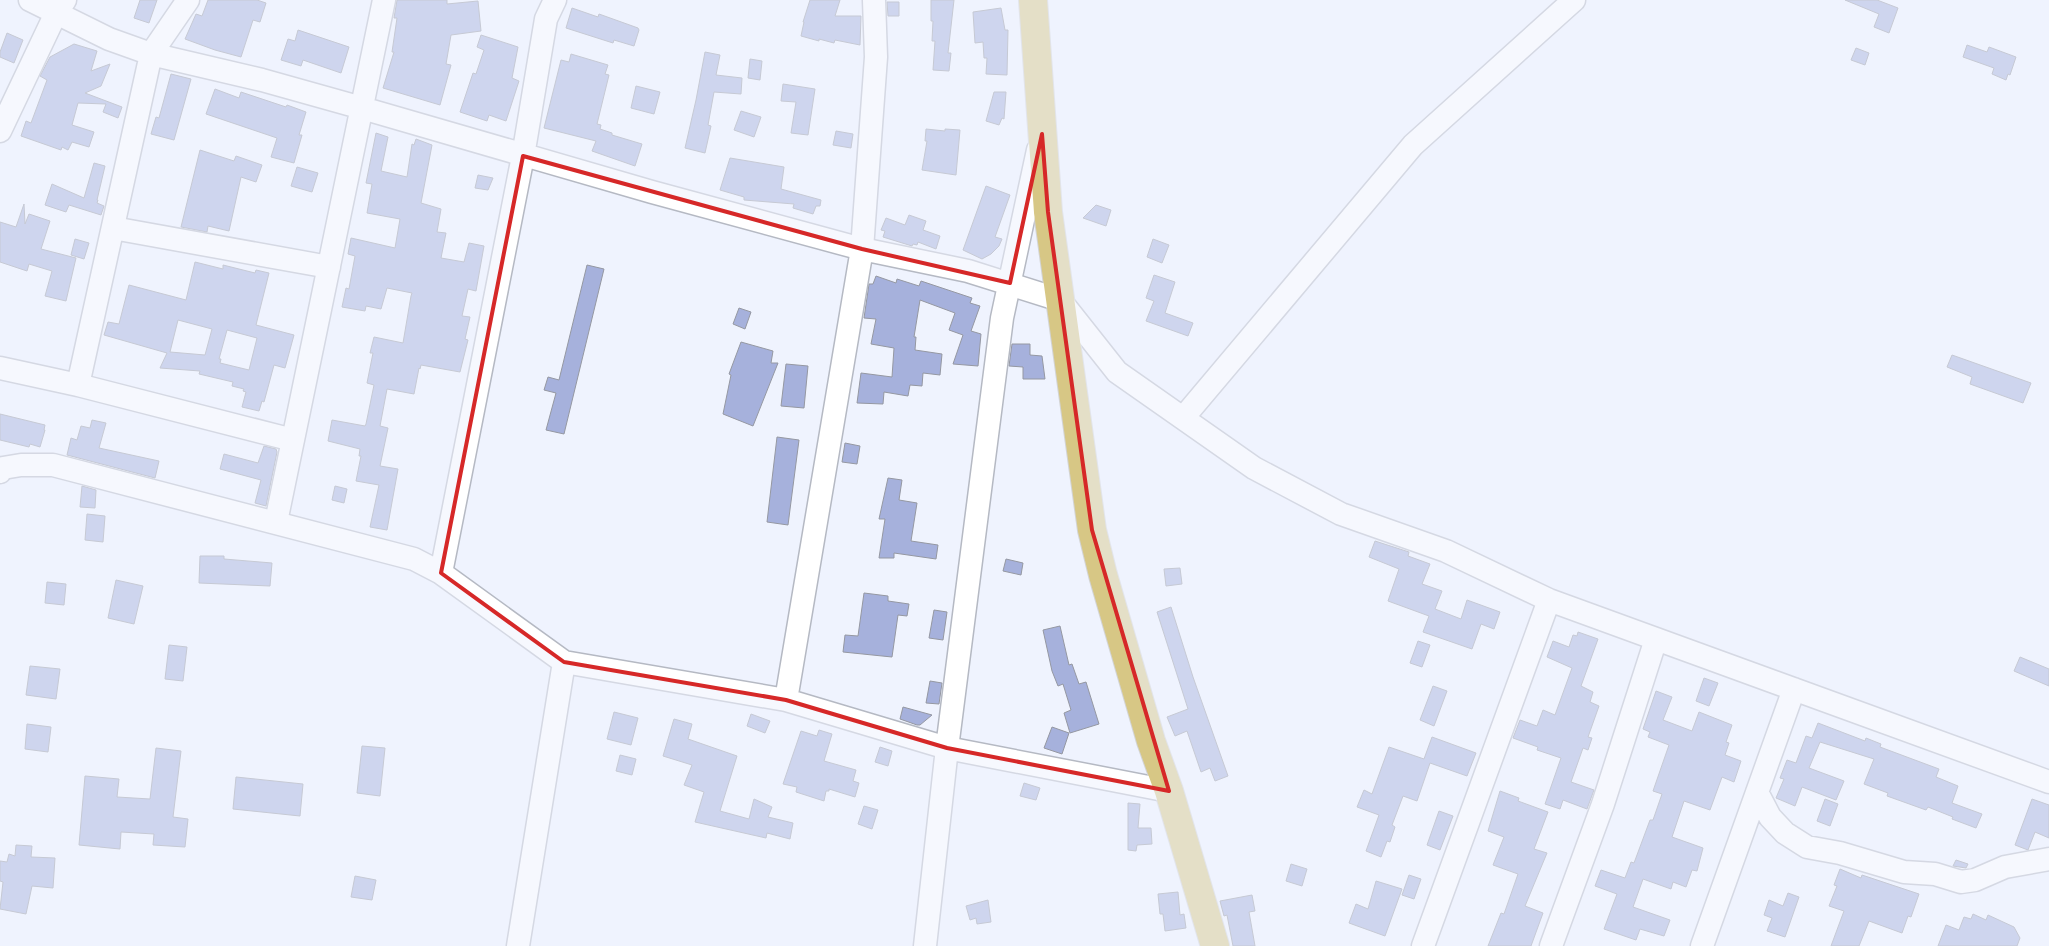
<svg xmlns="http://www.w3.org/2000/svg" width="2049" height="946" font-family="Spectral,serif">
<rect width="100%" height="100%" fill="#eff3fe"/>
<path fill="#a6b1dc" stroke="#9598a2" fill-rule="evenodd" d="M140,0H157L149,23L134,18Z
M208,0H257L266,3L260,22L253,20L241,57L215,50L185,39L196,14L202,16Z
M397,0H447V4L478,1L481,31L451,35L446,64L451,65L440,105L383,88L394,52H392L397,18H394Z
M810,0H840L835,16H861L860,45L835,40L834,43L819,39V41L801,36L804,22H803Z
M931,0H954L948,53H951L949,71L933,70L935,41H932L933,21H931Z
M1845,0H1877L1898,8L1889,33L1874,27L1879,14Z
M887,2H899V16H888Z
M572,8L598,17L599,14L638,28L639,30L634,46L614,40L613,43L566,28Z
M1001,8L1005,30H1008L1007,75L986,74L987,58H984L983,42L975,43L973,12Z
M298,30L349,47L341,73L303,60L301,66L281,60L288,39L295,41Z
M7,33L23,40L14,63L0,57V52Z
M481,35L518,47L512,78L519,81L506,121L489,115L487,121L460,112L473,73L476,74L484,50L477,47Z
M74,44L97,51L91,71L110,64L101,86L85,93L122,107L118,118L103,112L106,104L78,103L72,125L94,132L89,147L72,142L68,150L62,147L61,150L21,136L26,121L31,123L47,80L40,76L50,57Z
M1967,45L1987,52L1989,47L2016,57L2010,75L2008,74L2006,80L1992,74L1994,68L1963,57Z
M1856,48L1869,53L1865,65L1851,60Z
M705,52L720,55L716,75L742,78L741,94L714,92L708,125L711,126L705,153L685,148L696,100Z
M571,54L608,65L605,74L609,75L597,124L601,125L600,129L612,133V135L642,144L635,166L592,151L596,141L544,128L561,60L569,62Z
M750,59L762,61L760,80L748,78Z
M171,74L191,79L174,140L151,134L156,117L159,118Z
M783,84L815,89L808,135L791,133L796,102L781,101Z
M636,86L660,92L654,114L631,108Z
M215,89L239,98L241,92L286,107L287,105L306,112L299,135H302L294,163L271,157L277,138L206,114Z
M994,92H1006L1004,119L1002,118L999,125L986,121Z
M741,111L761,117L754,137L734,130Z
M926,129L945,131V129L960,130L956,175L922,170L927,141H925Z
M836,131L853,134L851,148L833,145Z
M376,133L388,137L381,171L407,177L412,144L414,145L416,139L432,145L421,203L441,209L437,232L446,233L441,258L464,262L469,243L484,246L476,291L468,289L462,316L470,317L465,339L468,340L460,372L421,365L420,369L419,368L414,394L387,389L380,426L388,428L380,466L398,469L387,530L370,527L379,485L356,481L361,456H359L360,449L328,441L332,420L365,426L366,424L374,385L367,383L373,353H370L374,337L403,343L411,296L412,293L387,288L381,309L366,306L365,311L342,307L346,288L349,289L355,256L348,254L351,238L395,248L400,219L367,213L372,184L366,183Z
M200,150L234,161L236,156L262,165L256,182L241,177L229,231L208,226L207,232L181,227Z
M730,158L784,167L781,189L821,200L820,206H816L813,214L793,208L794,204L744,200V197L720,190Z
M94,163L105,166L97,200H98L97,203L104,206L101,215L69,205L66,212L45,205L52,184L84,198Z
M297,167L318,173L312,192L291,186Z
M478,175L493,178L488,190L475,188Z
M986,186L1010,195L995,237L1002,239L999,246L991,254L982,259L963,250Z
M24,204L25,224L29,214L50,221L41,249L76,258L66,301L45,296L52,271L29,264L27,271L0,262V222L16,227Z
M1096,205L1111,210L1106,226L1083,218Z
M909,215L926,221L923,230L940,236L936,249L918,242L917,245L913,244L912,246L883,237L885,231L881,230L886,218L905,225Z
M75,239L89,243L84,259L71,255Z
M1153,239L1169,245L1162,263L1147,257Z
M195,262L223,269V265L255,273L256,270L269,273L256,325L294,335L285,368L274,365L264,402L262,401L259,411L242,407L246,392L243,391L244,389L232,386L233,382L199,374L200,371L160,368L167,353L104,335L108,322L119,324L129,285L186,300ZM178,320L212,329L205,355L170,352ZM227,330L257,338L249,370L220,363L221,359H219Z
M587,265L604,269L564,434L546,430L556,393L544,390L548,377L559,380Z
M1154,275L1175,282L1165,313L1193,323L1188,336L1146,321L1154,301L1146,298Z
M876,276L896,283L897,279L919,286L921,281L972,298L970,303L980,306L971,331L981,334L978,366L953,364L963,335L949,330L955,313L920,300L914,337H916L915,350L942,354L940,375L923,373L922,386L910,385L908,396L884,392L883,404L857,403L861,373L892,377L894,348L871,344L876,319L864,318L869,284H873Z
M739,308L751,312L745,329L733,324Z
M741,342L773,351L771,363H778L753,426L723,414L731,375L729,374Z
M1012,344H1030V355L1042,356L1045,379H1023V367L1009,366Z
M1952,355L2031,383L2023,403L1970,384L1972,377L1947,367Z
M786,364L808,366L804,408L781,406Z
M0,414L45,425L44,430H45L40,447L30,444L29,447L0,440Z
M92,420L106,423L99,448L159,461L155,478L67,455L71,438L77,440L81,426L90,428Z
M777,437L799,440L788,525L767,522Z
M845,443L860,446L857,464L842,462Z
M264,446L276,449L277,452L266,506L255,503L261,480L220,469L224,454L258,463Z
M888,478L902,480L899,500L917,503L911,541L938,545L936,559L894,553V558H879L885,519H879Z
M82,486L96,490L95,508L80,507Z
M335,486L347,489L344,503L332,500Z
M87,514L105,516L103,542L85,540Z
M1375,541L1409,552L1408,556L1430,564L1422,584L1442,591L1435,609L1461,619L1467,600L1500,612L1494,629L1481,624L1472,649L1423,632L1429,616L1388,601L1399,569L1369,557Z
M200,556H224V559L272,563L270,586L199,583Z
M1006,559L1023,563L1021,575L1003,571Z
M1180,568L1182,584L1166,586L1164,569Z
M116,580L143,586L134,624L108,618Z
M47,582L66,584L64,605L45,603Z
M864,593L888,596V601L909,604L907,616L898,615L892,657L843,652L845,635L858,636Z
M1171,607L1193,677L1228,776L1215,781L1210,768L1201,772L1187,731L1175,736L1167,717L1188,709L1157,612Z
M934,610L947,612L943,640L929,638Z
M1060,626L1069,665L1072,664L1079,684L1086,682L1099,724L1070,733L1064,713L1071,710L1063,684L1058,686L1052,671L1043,630Z
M1578,632L1598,639L1581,686L1593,692L1590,702L1599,706L1588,737L1592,738L1588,750L1583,748L1571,782L1594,790L1587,809L1563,800L1560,809L1545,804L1561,758L1537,750L1538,747L1513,738L1520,720L1537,726L1543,710L1555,715L1572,668L1547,657L1553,641L1569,647L1573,635L1577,636Z
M1418,641L1430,645L1422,667L1410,663Z
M169,645L187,647L183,681L165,679Z
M2020,657L2049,669V686L2014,671Z
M30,666L60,669L56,699L26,695Z
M1704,678L1718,683L1709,706L1696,701Z
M930,681L942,683L939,704L926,703Z
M1433,686L1447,691L1434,726L1420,720Z
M1656,691L1672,697L1663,720L1692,731L1699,712L1732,725L1726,742L1729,743L1725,755L1741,761L1734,782L1722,777L1710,810L1684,801L1672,837L1703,848L1697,871L1692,870L1686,887L1673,882L1671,889L1643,879L1633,907L1670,920L1664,936L1640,929L1636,940L1604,929L1617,894L1595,886L1601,870L1625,878L1631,862L1634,863L1650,820H1653L1662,794L1653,791L1669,745L1648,737L1650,732L1643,729Z
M903,707L932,715L920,725H917L900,719Z
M614,712L638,718L631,745L607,739Z
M751,714L770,721L765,733L747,726Z
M674,719L692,724L688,739L737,756L720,811L749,819L754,799L772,807L768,817L793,823L790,839L767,833L766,838L695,822L704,792L684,785L692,765L663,756Z
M1818,723L1865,741L1866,738L1881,744L1880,747L1939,769L1936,777L1958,786L1952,803L1982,814L1976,828L1952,819L1953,817L1928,807L1926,810L1887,796L1888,793L1864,784L1874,759L1820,742L1809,768L1844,781L1836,800L1802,787L1795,806L1776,798L1784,779L1780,778L1787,760L1796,763L1806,736L1812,738Z
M27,724L51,727L48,752L25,749Z
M1052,727L1069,733L1062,754L1044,748Z
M819,730L832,734L824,761L856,770L853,781L859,783L855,797L829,789V791H826L824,801L796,792L797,787L783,784L801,731L817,736Z
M1432,737L1476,753L1467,776L1430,763L1417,801L1403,796L1392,825L1395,827L1390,842L1387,841L1381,857L1366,851L1379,815L1357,807L1364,790L1372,794L1389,747L1424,759Z
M362,746L385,748L380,796L357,793Z
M880,747L892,751L888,766L875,762Z
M156,748L181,751L173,817L188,819L185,847L153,845L154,834L121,832L120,849L79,845L85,776L119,779L117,797L150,799Z
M620,755L636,759L632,775L616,771Z
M236,777L303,784L300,816L233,809Z
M1024,783L1040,788L1036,800L1020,796Z
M1500,791L1519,798L1518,801L1548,812L1534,849L1547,853L1525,906L1543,913L1531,946H1488L1501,913L1504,914L1518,874L1493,865L1504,837L1488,831Z
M1825,799L1838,804L1830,826L1817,821Z
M2032,799L2049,805V838L2035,832L2028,850L2015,845Z
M1128,803L1140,804L1138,828H1151L1152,844L1137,845L1136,851L1128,850Z
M864,806L878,810L872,829L858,824Z
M1439,811L1453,816L1440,850L1427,845Z
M16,845L32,846L31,857L55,858L53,888L32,886L26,914L0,909L3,882L0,881V861L7,862L9,854L15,856Z
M1956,860L1968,864L1966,868L1953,866Z
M1291,864L1307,869L1302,886L1286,881Z
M1840,869L1861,878L1862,875L1919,894L1911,917L1908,916L1902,933L1869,921L1859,946H1831L1844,911L1829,906L1837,886L1834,885Z
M1409,875L1421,879L1414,899L1402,895Z
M355,876L376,880L372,900L351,897Z
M1376,881L1402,889L1385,936L1349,923L1356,904L1368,909Z
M1178,892L1180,915L1184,914L1186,928L1165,931L1163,914H1160L1158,894Z
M1788,893L1799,897L1785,937L1767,931L1772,918L1764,915L1769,900L1783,906Z
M1252,895L1255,911L1249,912L1255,946H1233L1227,915L1224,916L1220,901Z
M988,900L991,922L977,924L976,918L970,920L966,906Z
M1973,914L1986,920L1988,915L2014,927L2020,938L2017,946H1938L1946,925L1959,930L1964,917L1971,919Z"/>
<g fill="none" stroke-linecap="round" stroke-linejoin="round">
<defs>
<path id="minor" d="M30,0L109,39L151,54L262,80L362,108L652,192L862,249L968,271L1060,300L1117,372L1254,468L1341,514L1446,551L1549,600L2049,782
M0,131L56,13L65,0
M113,228L329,267
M0,368L78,385L293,440
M78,385L151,54L188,0
M1183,418L1413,145L1574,0
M0,472L3,468L21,465H53L414,559L441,573L564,662L786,700L947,748L1169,791
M276,522L384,0
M441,573L523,156L546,19L555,0
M786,700L862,249L876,57L874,0
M1757,792L1770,817L1785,833L1807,847L1840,853L1904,872L1935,874L1961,882L1975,880L2005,867L2049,859
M518,946L564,662
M925,946L947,748L1002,318L1038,150
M1423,946L1549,600
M1551,946L1603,804L1656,639
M1702,946L1794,689"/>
<path id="major" d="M1033,0L1048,212L1092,530L1103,575L1151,741L1169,791L1215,946"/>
</defs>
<use href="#minor" stroke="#b5b9c3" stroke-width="25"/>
<use href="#major" stroke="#d3d4d4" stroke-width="30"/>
<use href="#minor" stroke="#fff" stroke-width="22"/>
<use href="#major" stroke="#d7c785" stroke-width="28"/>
</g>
<path d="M0 0H2049V946H0ZM1042,134L1048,212L1092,530L1169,791L947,748L786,700L564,662L441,573L523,156L862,249L1010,283Z" fill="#eff3fe" fill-opacity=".55" fill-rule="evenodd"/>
<path fill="none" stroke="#d62828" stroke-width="4" stroke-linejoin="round" d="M1042,134L1048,212L1092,530L1169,791L947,748L786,700L564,662L441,573L523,156L862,249L1010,283Z"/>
</svg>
